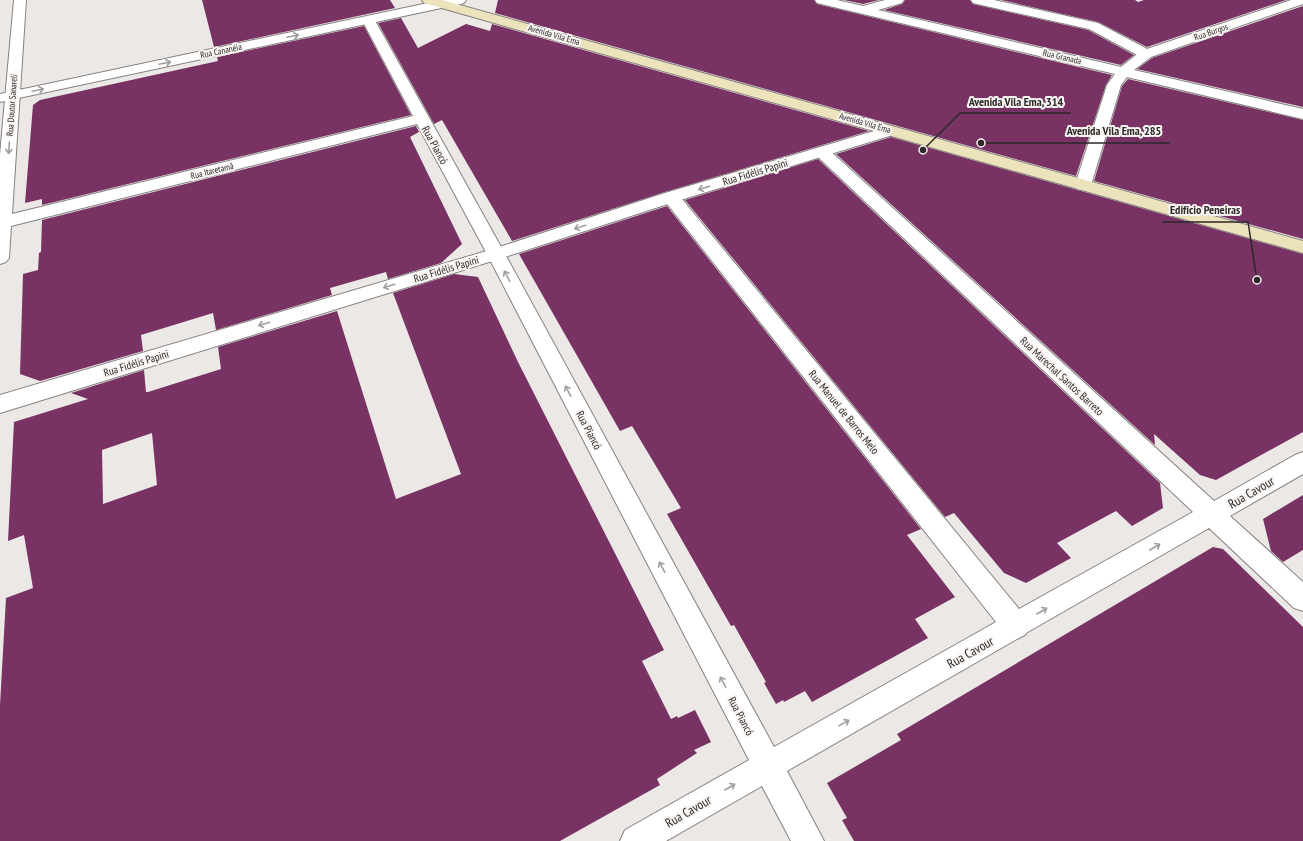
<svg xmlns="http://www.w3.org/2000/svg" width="1303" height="841" font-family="'PT Sans Narrow',sans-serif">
<rect width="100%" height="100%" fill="#ece8e6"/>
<path fill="#783263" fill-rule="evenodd" d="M202,0H390L395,8L214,47Z
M498,0H814L817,4L1112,75L1106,85L1076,176L495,13Z
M844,0H879L863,4Z
M905,0H970L973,4L1088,30L1134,55L1121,65L884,10L902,4Z
M1001,0H1135L1138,2L1144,0H1286L1147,47L1098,22Z
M1303,6V107L1137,69L1152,58Z
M401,18L418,48L466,24L490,31L492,24L869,131L665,192L512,241L442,120L434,124L378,23Z
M364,26L411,115L42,205V199L25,203L33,105L40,100L218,61L217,57Z
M1128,79L1303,120V239L1094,181L1122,86Z
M416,126L419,132L410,137L462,244L441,263L388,279L386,272L330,288L332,295L216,330L213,313L141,335L143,351L40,381L20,374L23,274L38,270L39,253L41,252L42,220Z
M891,137L1303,254V432L1216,480L1200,475L1154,434L1155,445L836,154Z
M818,159L1160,483L1163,508L1132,526L1116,511L1057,543L1071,558L1026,583L1004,573L954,513L945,517L685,200Z
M667,206L921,529L907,535L955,597L915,619L928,638L812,702L805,691L784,702L783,700L776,704L764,683L766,682L734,625L731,626L667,514L681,508L632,426L620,431L519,254Z
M454,274L478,277L518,362L664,650L642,661L671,719L677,716L678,718L695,710L711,742L694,750L697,753L657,779L660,785L560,841H0V705L6,598L33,588L24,535L8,541L14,422L88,399L71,393L144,370L146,392H148L221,369L218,347L337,311L396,499L461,474L393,293ZM152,433L157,485L103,504L102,450Z
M1303,495V550L1283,562L1271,551L1263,519Z
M1213,547L1223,549L1303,627V841H854L842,820L847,818L827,783L901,740L897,734Z"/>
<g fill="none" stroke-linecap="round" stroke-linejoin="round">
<defs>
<path id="pedestrian" d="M971,0H994L1098,23L1151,51L1153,54L1151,57L1146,58L1141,57L1089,29L977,4L973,3Z"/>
<path id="minor" d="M14,0H26L12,214L413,116L362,20L363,17H373L505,254L774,747L996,622L665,201L663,197L665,193L671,192L677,193L1019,609L1193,512L816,155L814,152L816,149L822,147L828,149L1214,501L1295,455L1303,452V474L1230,516L1303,582V611L1294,608L1209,528L1026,633L1025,635L1017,639L787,771L824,841H791L762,786L666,841H620L625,830L749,760L487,254L417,124L11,226L9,258L6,262L0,264V155Z
M442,0H466L464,3C456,5 446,9 438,7L436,4L438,1Z
M815,0H837L863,6L885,0H904L902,3L878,10L1121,67L1141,51L1291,0H1303V4L1151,57L1134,70L1303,109V119L1127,77L1121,85L1091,185L1089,189L1083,190L1077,189L1075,185L1107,85L1115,74L821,4L817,3Z"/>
<path id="tertiary" d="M442,0L446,1L448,4L446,7L0,102V94Z
M891,126L896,128L899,131L896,134L677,201L502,258L0,413V395L490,250L665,193Z"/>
<path id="secondary" d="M422,0H442L1303,241V253L424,3Z"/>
</defs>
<use href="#pedestrian" stroke="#85817f" stroke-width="2"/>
<use href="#minor" stroke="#85817f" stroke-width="2"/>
<use href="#tertiary" stroke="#85817f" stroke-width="2"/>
<use href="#secondary" stroke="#85817f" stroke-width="2"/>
<use href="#pedestrian" fill="#fff" fill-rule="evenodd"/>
<use href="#minor" fill="#fff" fill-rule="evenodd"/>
<use href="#tertiary" fill="#fff" fill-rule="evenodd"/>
<use href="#secondary" fill="#ece2bb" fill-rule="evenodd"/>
</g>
<defs><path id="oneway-shaft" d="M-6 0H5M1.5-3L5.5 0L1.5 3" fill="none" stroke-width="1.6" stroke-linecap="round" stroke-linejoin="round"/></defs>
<g stroke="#a09f9f">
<use href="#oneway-shaft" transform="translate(293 36) rotate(-12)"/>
<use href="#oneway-shaft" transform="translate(165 63) rotate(-12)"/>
<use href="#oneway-shaft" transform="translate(38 90) rotate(-12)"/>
<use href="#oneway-shaft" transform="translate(9 148) rotate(94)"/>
<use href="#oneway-shaft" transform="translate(704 188) rotate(163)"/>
<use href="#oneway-shaft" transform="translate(580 227) rotate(162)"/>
<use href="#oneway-shaft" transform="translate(507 276) rotate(-118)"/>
<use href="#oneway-shaft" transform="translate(389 286) rotate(163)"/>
<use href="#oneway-shaft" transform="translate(264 324) rotate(163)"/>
<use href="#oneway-shaft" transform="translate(568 391) rotate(-118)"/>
<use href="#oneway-shaft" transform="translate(1155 547) rotate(-30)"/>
<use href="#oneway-shaft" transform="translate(662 567) rotate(-118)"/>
<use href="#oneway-shaft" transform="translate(1042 611) rotate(-30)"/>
<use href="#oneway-shaft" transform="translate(723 682) rotate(-118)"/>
<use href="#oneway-shaft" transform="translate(844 723) rotate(-29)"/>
<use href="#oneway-shaft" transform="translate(730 787) rotate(-30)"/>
</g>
<g text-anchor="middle" stroke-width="4" stroke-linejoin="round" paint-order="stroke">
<g font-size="9" fill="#2b2929" stroke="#f9f5f3">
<text transform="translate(1211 32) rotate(-19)" y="3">Rua Burgos</text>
<text transform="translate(554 35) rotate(16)" y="3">Avenida Vila Ema</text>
<text transform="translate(221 51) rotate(-12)" y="3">Rua Cananéia</text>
<text transform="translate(1062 57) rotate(13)" y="3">Rua Granada</text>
<text transform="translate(12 105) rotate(-86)" y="3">Rua Doutor Sanareli</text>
<text transform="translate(865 123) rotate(16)" y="3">Avenida Vila Ema</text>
<text transform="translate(212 171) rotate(-14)" y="3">Rua Itaretamã</text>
</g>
<g font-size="11" fill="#2b2929" stroke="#f9f5f3">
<text transform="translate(435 145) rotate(61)" y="4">Rua Piancó</text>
<text transform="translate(755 172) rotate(-17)" y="4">Rua Fidélis Papini</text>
<text transform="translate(446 269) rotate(-17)" y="4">Rua Fidélis Papini</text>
<text transform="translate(136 363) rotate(-17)" y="4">Rua Fidélis Papini</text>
<text transform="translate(1062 376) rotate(43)" y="4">Rua Marechal Santos Barreto</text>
<text transform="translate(844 412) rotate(51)" y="4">Rua Manuel de Barros Melo</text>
<text transform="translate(589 430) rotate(62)" y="4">Rua Piancó</text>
<text transform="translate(741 716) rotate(62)" y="4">Rua Piancó</text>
</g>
<g font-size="13" fill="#2b2929" stroke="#f9f5f3">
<text transform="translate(1251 492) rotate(-30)" y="5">Rua Cavour</text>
<text transform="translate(970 652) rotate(-29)" y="5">Rua Cavour</text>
<text transform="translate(688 811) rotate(-30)" y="5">Rua Cavour</text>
</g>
</g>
<path fill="none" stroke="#2b2929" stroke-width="1.5" d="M923 150L960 113H1071M981 143L1059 143H1170M1257 280L1248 222H1162"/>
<g fill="#2b2929" stroke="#f9f5f3" stroke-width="1.5">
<circle cx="923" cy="150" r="4"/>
<circle cx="981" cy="143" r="4"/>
<circle cx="1257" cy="280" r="4"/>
</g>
<g font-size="12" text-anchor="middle" font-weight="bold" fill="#2b2929" stroke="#f9f5f3" stroke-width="4" stroke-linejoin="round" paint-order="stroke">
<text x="1016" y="106">Avenida Vila Ema, 314</text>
<text x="1114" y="135">Avenida Vila Ema, 285</text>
<text x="1205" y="214">Edifício Peneiras</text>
</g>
</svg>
